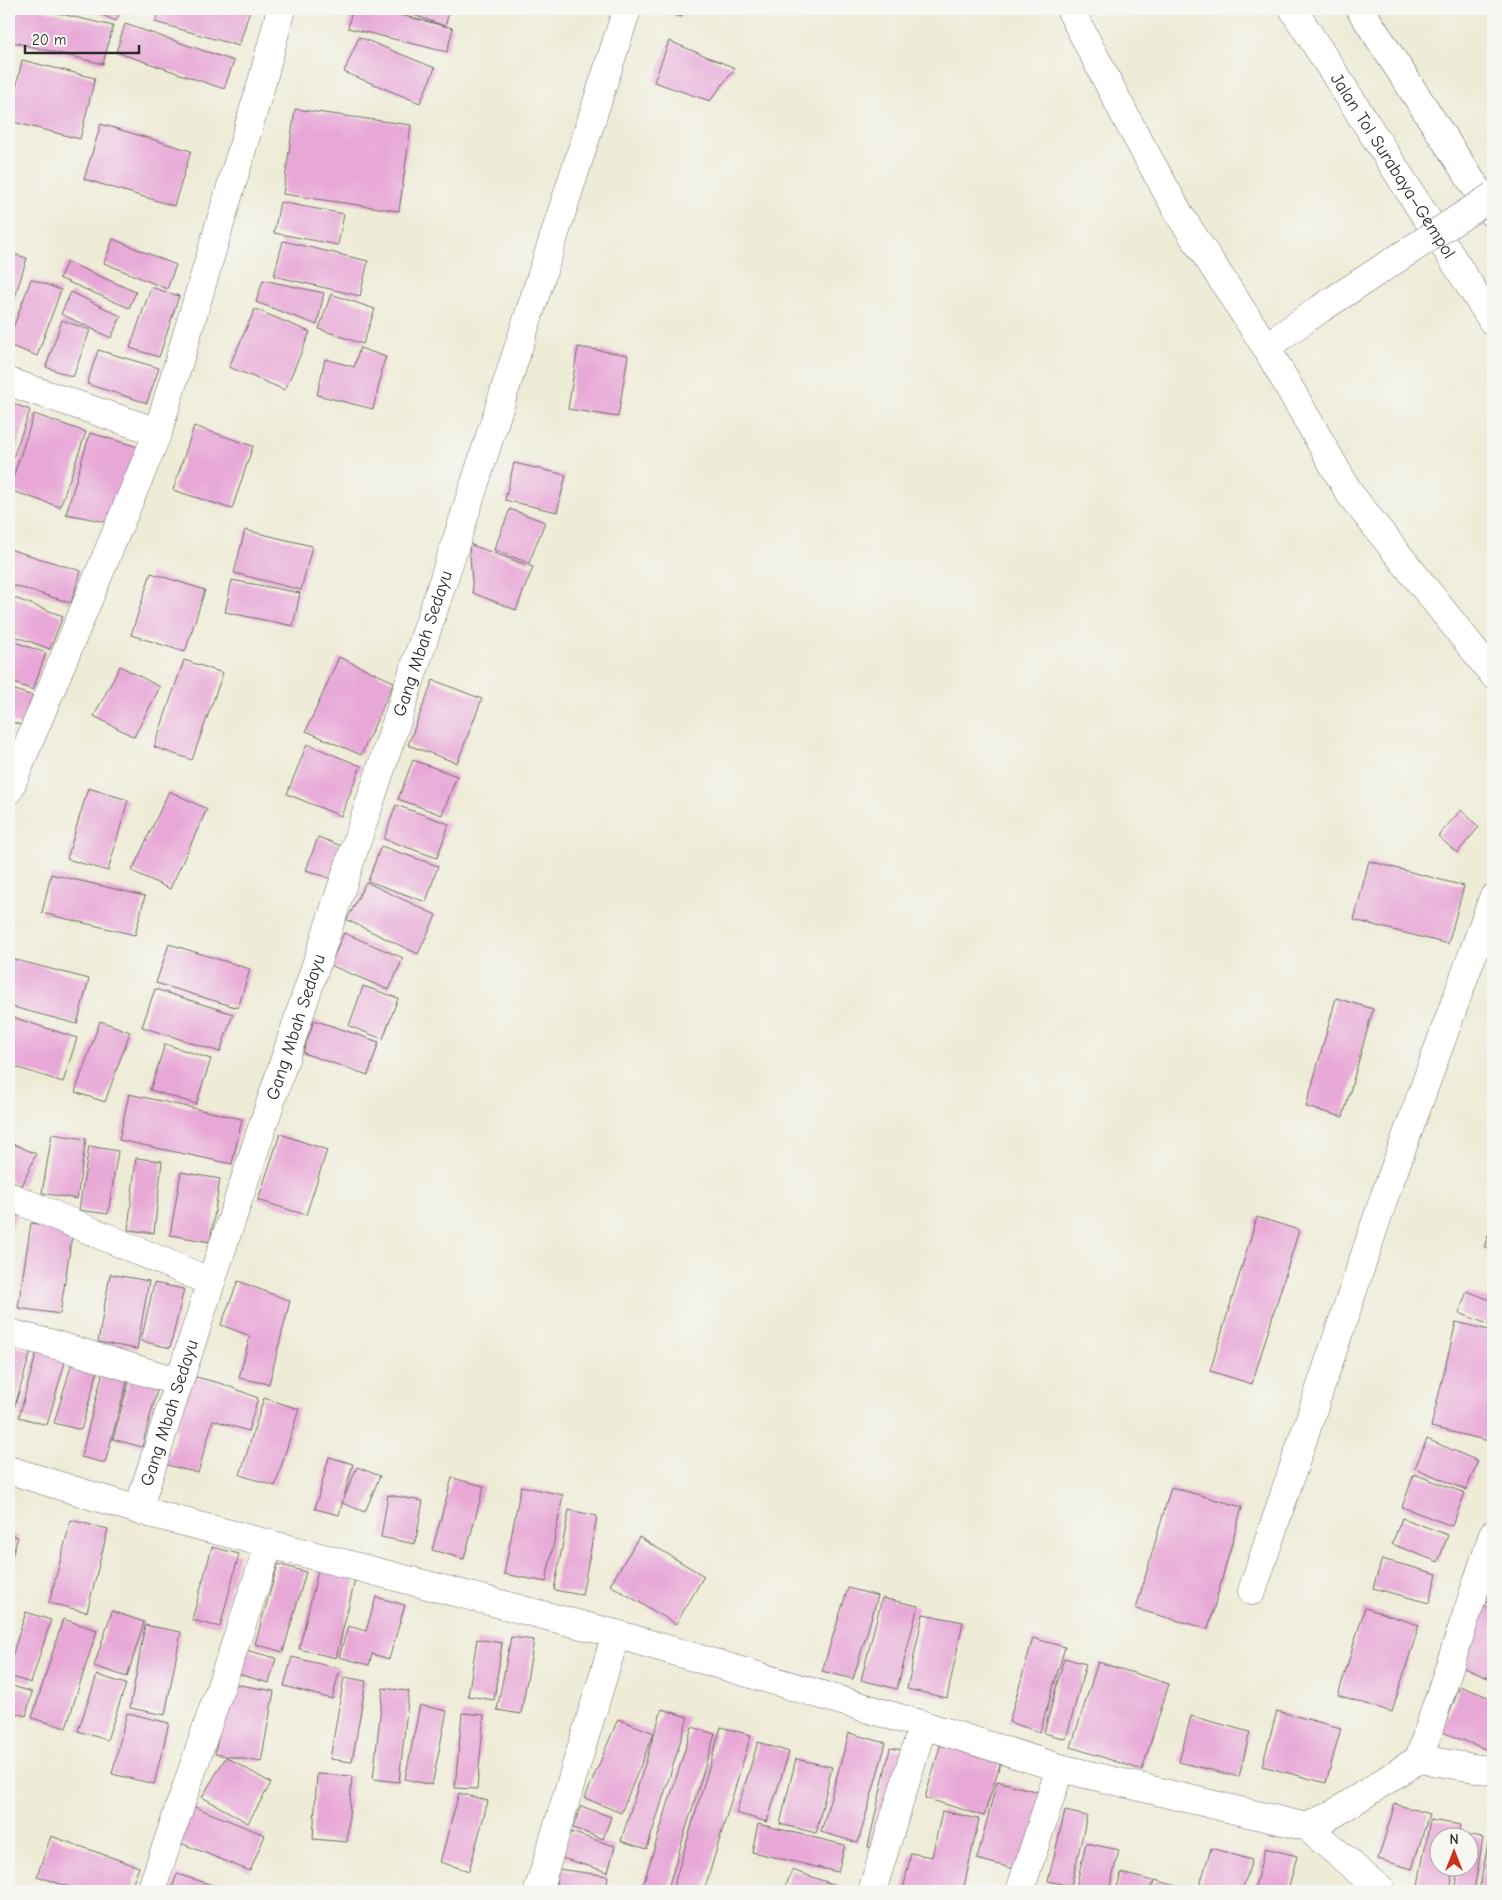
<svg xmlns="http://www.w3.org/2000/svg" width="1502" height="1900" font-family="'Comic Neue',sans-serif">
<rect width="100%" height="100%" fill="#f6f6f2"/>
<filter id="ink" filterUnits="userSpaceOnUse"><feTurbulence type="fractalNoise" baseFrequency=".02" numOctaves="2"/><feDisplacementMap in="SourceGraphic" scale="10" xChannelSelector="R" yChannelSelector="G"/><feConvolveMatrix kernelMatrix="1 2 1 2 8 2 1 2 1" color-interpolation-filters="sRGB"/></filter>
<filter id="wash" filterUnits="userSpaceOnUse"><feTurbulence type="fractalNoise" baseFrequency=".0096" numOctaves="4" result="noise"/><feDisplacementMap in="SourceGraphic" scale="20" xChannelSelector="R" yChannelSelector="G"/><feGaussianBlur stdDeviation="1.12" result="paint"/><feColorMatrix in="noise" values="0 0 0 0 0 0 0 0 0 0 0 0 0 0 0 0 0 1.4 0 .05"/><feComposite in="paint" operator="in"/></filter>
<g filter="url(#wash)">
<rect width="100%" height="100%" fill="#eeebd6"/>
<g id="blocks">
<path fill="#e8a8d7" d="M9,9H40L113,26L103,64L9,41Z
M88,9H122L116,21Z
M159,9H246L250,10L239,46L155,22Z
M352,9H376L453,28L447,52L348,28Z
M396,9H450L445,26Z
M664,9H684L681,17L663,12Z
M125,24L234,61L224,89L116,52Z
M359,37L435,68L420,103L344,72Z
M669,41L735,68L710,101L654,82Z
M22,60L95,78L80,139L9,121Z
M295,109L411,125L399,211L283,194Z
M101,124L191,151L174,206L84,179Z
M280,202L344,214L338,245L274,233Z
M113,239L176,265L167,289L104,263Z
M283,241L368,261L360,296L274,276Z
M9,253L27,258L9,316Z
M67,262L136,292L129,308L59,278Z
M31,279L61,290L37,356L9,345V339Z
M263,280L324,293L317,325L256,302Z
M151,287L179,296L159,357L130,348Z
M71,292L121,316L111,338L61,314Z
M331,294L375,309L363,344L319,329Z
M255,309L310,332L285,390L229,367Z
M62,320L90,330L73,377L46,367Z
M578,347L628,355L618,417L568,409Z
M360,348L386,357L380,373H382L373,409L317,395L325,359L354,367Z
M98,350L159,368L147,403L87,384Z
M9,402L30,410L9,469Z
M34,414L86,432L60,507L9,490Z
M194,426L253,446L232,509L173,490Z
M90,433L142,448L112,523L66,514Z
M514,463L566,475L557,512L505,500Z
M510,509L545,522L529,563L494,550Z
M245,530L312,546L301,590L234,573Z
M469,544L533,567L516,610L473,593Z
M9,549L81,571L71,603L9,584Z
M151,573L205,590L185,652L131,635Z
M232,580L300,593L293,626L225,612Z
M9,596L63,616L50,649L9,634Z
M9,640L46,653L33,690L9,681Z
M339,657L394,682L361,755L306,731Z
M184,660L223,673L192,760L154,747Z
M120,666L160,687L134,737L94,716Z
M433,680L482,699L457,763L408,745Z
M9,688L42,699L32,729L9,721Z
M307,744L361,766L341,816L287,794Z
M413,760L457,776L442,815L398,799Z
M88,788L128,800L108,871L67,859Z
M169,791L207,809L170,889L132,871Z
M396,805L449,824L437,858L384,839Z
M1461,810L1479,827L1457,853L1438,836Z
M318,837L352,850L341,882L306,870Z
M381,846L438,866L426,902L368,881Z
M1369,861L1464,886L1448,944L1354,920Z
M51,874L145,896L135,935L42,913Z
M366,882L436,915L418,954L347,920Z
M344,933L403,958L389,990L330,965Z
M169,944L250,969L238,1008L156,983Z
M9,958L89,979L77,1024L9,1006Z
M363,986L398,998L383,1039L349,1026Z
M155,989L233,1014L220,1052L142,1027Z
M1336,998L1373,1009L1343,1117L1306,1107Z
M9,1016L77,1038L63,1082L9,1065Z
M314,1020L379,1042L368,1075L303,1053Z
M100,1021L130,1032L105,1102L75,1092Z
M165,1044L211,1059L196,1104L150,1090Z
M129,1094L242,1119L232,1164L119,1140Z
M52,1134L86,1139L77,1199L42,1193Z
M280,1134L327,1150L306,1215L258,1200Z
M9,1142L36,1154L22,1186L9,1180Z
M89,1146L118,1151L108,1214L79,1210Z
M136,1158L162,1161L154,1233L128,1230Z
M181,1172L220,1179L210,1242L170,1235Z
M9,1206L19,1210L9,1236Z
M1257,1217L1299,1230L1252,1384L1210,1371Z
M1493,1222V1251L1484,1247Z
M31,1223L73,1229L60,1314L18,1308Z
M110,1274L149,1281L137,1349L98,1342Z
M238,1281L290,1301L269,1384L239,1378L250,1336L221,1325Z
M154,1283L184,1289L170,1348L141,1341Z
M1467,1291L1493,1301V1326L1459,1313Z
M1456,1322L1493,1331V1442L1431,1427Z
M9,1344L31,1351L9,1426Z
M38,1347L67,1355L47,1425L19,1417Z
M74,1356L100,1363L81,1430L54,1423Z
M103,1371L128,1378L105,1463L81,1457Z
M132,1371L160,1379L142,1447L113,1439Z
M192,1376L223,1384L258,1398L248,1431L213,1420L198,1473L167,1465Z
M264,1398L299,1409L275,1486L240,1475Z
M1427,1439L1478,1461L1466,1490L1415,1468Z
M329,1457L353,1464L339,1515L315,1509Z
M357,1467L380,1476L365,1512L342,1503Z
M1414,1474L1465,1493L1452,1526L1402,1507Z
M452,1478L484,1486L464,1559L432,1550Z
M521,1486L563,1495L546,1582L504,1574Z
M1171,1487L1242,1507L1208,1629L1136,1609Z
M388,1495L423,1501L415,1544L381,1537Z
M569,1510L597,1516L582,1595L554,1590Z
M1402,1518L1448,1535L1438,1562L1392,1544Z
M71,1520L108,1529L87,1612L49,1603Z
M9,1534L18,1537L9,1566Z
M639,1537L704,1576L676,1624L610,1585Z
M212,1547L239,1554L220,1627L192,1620Z
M1382,1559L1437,1574L1429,1603L1373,1588Z
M278,1564L306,1572L283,1652L255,1644Z
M319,1567L356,1576L336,1658L299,1649Z
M1493,1570V1605L1481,1601Z
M848,1588L878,1596L853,1679L822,1671Z
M376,1597L405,1605L389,1659L372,1654L369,1665L339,1657L348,1626L366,1631Z
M882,1598L918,1606L897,1689L861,1680Z
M1474,1601L1493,1609V1680L1452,1663Z
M1365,1608L1419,1625L1392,1712L1338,1695Z
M112,1611L144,1622L127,1677L94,1666Z
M26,1612L51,1620L31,1683L9,1676V1665Z
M923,1614L963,1622L947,1698L907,1689Z
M63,1619L97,1630L66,1728L32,1718Z
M145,1625L181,1632L165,1715L130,1708Z
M511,1637L534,1640L521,1714L497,1710Z
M1033,1638L1065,1647L1040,1732L1009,1722Z
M477,1639L502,1643L494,1700L468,1696Z
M238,1648L276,1658L269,1683L231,1672Z
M292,1657L340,1669L332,1699L284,1686Z
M1064,1658L1086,1664L1066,1739L1044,1733Z
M1098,1662L1169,1684L1142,1770L1071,1747Z
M97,1675L126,1684L107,1740L78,1731Z
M344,1677L366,1681L352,1762L330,1759Z
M228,1683L274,1691L261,1762L215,1754Z
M9,1685L32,1692L26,1716L9,1711Z
M1460,1686L1493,1699V1752L1442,1732Z
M383,1688L409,1691L399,1782L373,1779Z
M420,1705L447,1711L432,1785L405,1779Z
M662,1709L688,1717L647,1849L621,1841Z
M1277,1711L1341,1728L1326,1783L1262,1766Z
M127,1713L169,1723L154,1784L112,1774Z
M462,1713L484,1715L477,1789L455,1788Z
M1191,1716L1250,1732L1239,1777L1179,1762Z
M618,1719L654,1733L621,1813L585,1798Z
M692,1727L715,1734L667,1891H641Z
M721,1727L751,1735L704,1891H672Z
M849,1733L886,1743L858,1843L821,1832Z
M758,1742L789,1752L767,1822L736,1813Z
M941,1743L1001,1761L984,1816L925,1798Z
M890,1748L902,1750L880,1850L868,1847Z
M226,1757L271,1783L248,1823L202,1797Z
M796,1759L832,1767L816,1833L780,1824Z
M317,1774L352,1776L347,1842L313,1839Z
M997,1781L1042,1793L1022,1871L977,1859Z
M459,1793L488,1801L469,1871L440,1862Z
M1395,1804L1429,1814L1412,1869L1378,1859Z
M192,1806L265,1835L250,1871L178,1842Z
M581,1806L611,1817L603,1839L573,1828Z
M942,1811L979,1819L963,1891H944L933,1889L932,1891L903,1890L911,1853L932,1857Z
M1065,1811L1087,1816L1071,1886L1048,1881Z
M1430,1820L1461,1825L1459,1838H1440V1868H1454L1450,1891H1417Z
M758,1824L845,1845L838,1872L752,1852Z
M570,1832L615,1846L608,1872L562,1858Z
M1464,1835L1483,1838L1474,1891H1455L1459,1868H1470V1838H1464Z
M51,1836L139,1867L130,1891H81L37,1876Z
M1489,1837H1493V1891H1479Z
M1086,1843L1119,1850L1109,1891H1075Z
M1211,1848L1252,1860L1242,1891H1198Z
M1265,1848L1297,1856L1288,1891H1254Z
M558,1869L608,1876L606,1891H555Z
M792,1870L847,1889L846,1891H784Z
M1121,1873L1153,1881L1150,1891H1116Z
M177,1874L232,1891H171Z
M1155,1880L1195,1891H1152Z
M1042,1887L1056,1891H1041Z"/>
</g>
</g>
<g filter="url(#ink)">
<use href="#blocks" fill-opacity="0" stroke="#6f6e67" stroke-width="1"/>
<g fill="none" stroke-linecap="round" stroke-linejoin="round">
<defs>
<g id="minor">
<path d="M1070,9L1131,127L1181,217L1266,347L1320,309"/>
<path d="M1266,347L1350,494L1493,674"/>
<path d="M9,382L158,432"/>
<path d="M9,790L158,432L262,82L281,9"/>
<path d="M9,1196L211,1282"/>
<path d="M9,1333L46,1342L179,1382"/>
<path d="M9,1470L138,1510L616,1634L923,1725L1060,1768L1307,1827L1382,1891"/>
<path id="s1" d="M138,1510L211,1282L455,545L627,9"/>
<path d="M1252,1591L1385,1195L1493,898"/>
<path d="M1419,1759L1493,1534"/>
<path d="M1307,1827L1335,1813L1419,1759L1493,1771"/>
<path d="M151,1891L269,1545"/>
<path d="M538,1891L616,1634"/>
<path d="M872,1891L923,1725"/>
<path d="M1020,1891L1060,1768"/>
</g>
<g id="highway">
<path id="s2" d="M1293,9L1493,322"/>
<path d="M1360,9L1493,214"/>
</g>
</defs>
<use href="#minor" stroke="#6f6e67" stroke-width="29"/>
<use href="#highway" stroke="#6f6e67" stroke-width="29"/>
<use href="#minor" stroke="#fff" stroke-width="28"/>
<use href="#highway" stroke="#fff" stroke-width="28"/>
<defs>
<path id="minor-bridge" d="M1320,309L1493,196"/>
</defs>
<use href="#minor-bridge" stroke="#6f6e67" stroke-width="29" stroke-linecap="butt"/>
<use href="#minor-bridge" stroke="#fff" stroke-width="28"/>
</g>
</g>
<g text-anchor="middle" stroke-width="4" stroke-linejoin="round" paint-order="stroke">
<g font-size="18" fill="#2b2b2b" stroke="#f6f6f2">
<text dy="6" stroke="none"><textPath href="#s2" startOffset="186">Jalan Tol Surabaya–Gempol</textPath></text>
<text dy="6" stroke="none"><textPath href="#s1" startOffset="912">Gang Mbah Sedayu</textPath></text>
<text dy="6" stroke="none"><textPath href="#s1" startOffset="508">Gang Mbah Sedayu</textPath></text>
<text dy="6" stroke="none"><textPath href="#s1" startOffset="102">Gang Mbah Sedayu</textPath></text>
</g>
</g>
<rect width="1502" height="1900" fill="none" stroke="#f6f6f2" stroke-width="30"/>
<g transform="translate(1454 1852)"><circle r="24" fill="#f6f6f2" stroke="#a5a5a2"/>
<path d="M0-4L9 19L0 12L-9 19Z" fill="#c8321e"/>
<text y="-8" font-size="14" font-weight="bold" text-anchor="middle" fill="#2b2b2b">N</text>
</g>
<path d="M25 45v8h114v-8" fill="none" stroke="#2b2b2b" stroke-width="2.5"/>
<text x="32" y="45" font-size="15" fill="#2b2b2b" stroke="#f6f6f2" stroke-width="4" paint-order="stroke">20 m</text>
</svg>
